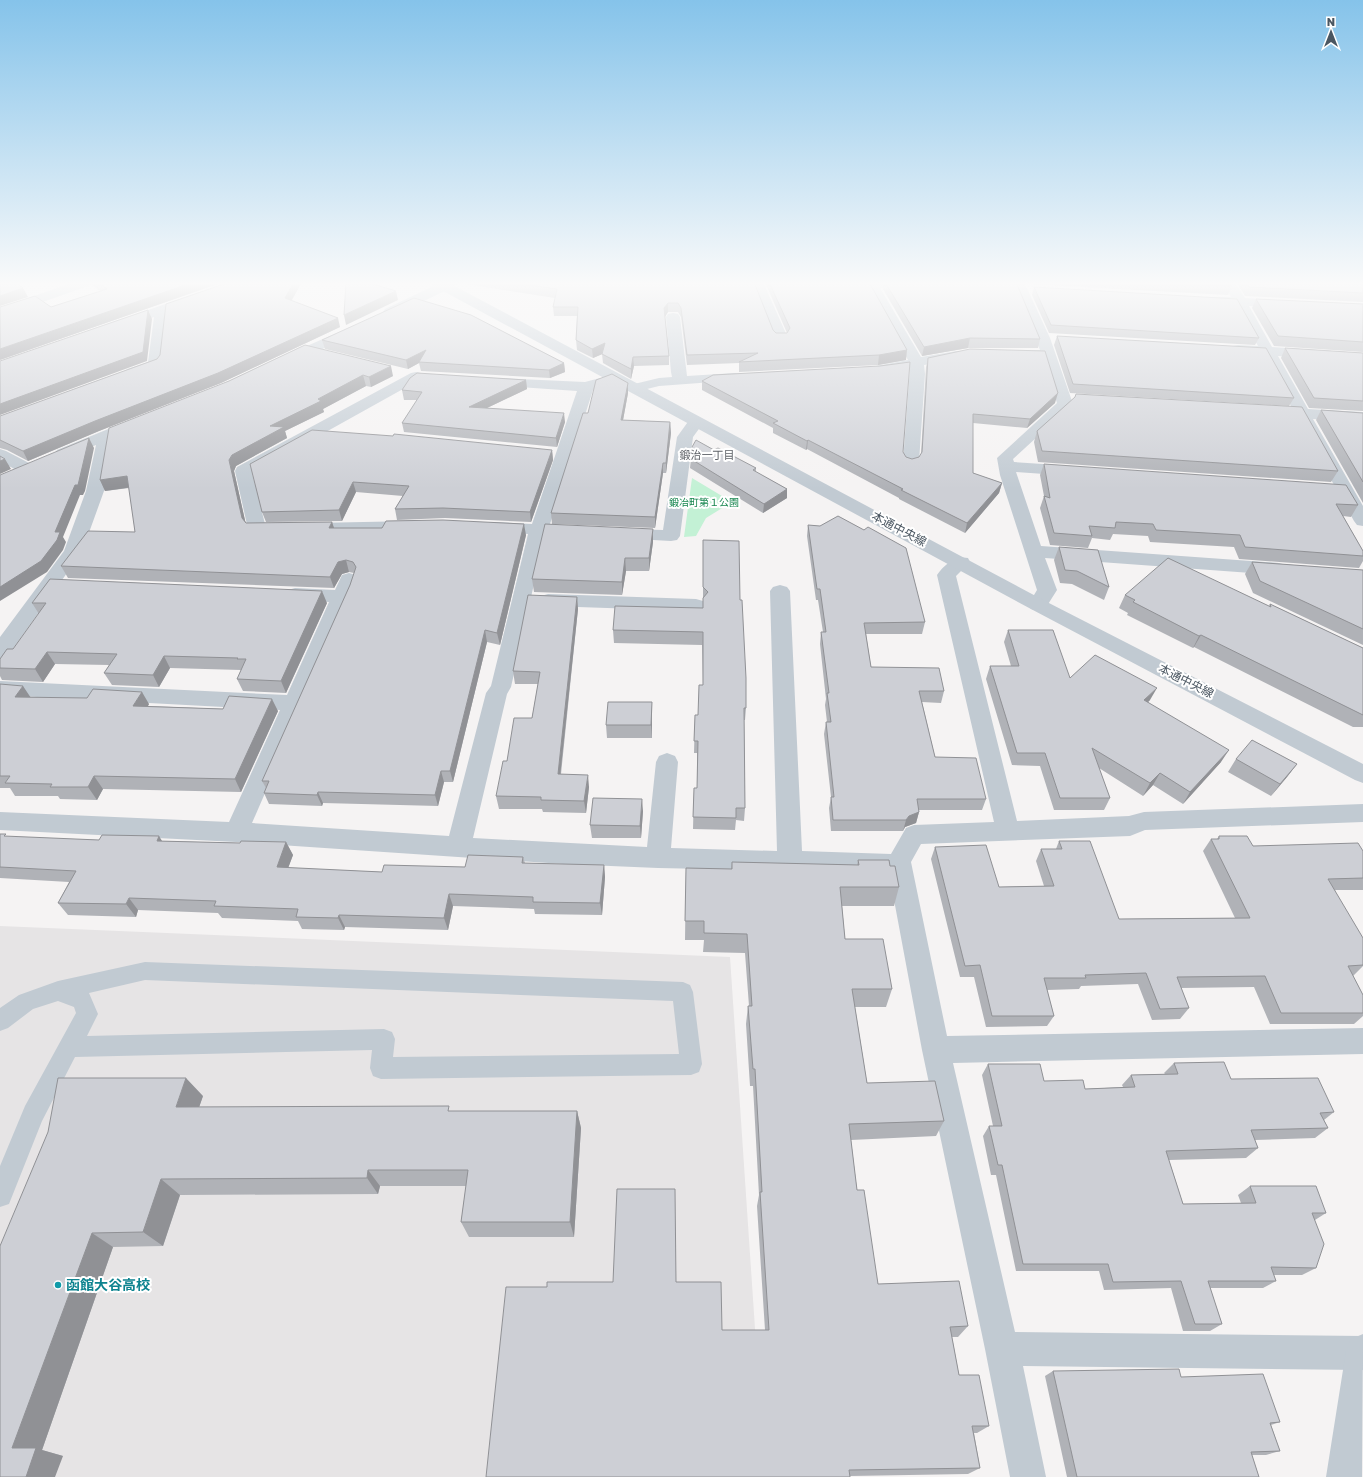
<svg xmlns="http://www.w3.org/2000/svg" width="1363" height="1477" font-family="'Golos Text','Noto Sans JP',sans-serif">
<rect width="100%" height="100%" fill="#f5f3f3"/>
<path fill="#e6e4e5" d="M0,926L730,957L765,1477H0Z"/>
<path fill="#c3f1d5" d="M692,478L732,502L706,518L696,536L684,537Z"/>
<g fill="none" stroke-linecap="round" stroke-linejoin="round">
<path fill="#c1cad2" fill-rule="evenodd" d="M145,962L683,982L690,985L693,992L702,1064L699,1072L691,1075L381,1079L373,1076L370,1068L372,1050L75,1057L42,1121L9,1204L0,1207V1166L25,1106L76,1013L74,1007L58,1001L33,1009L8,1028L0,1031V1008L19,995L58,981ZM145,980L673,1001L679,1054L393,1057L395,1039L392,1032L384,1029L87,1036L98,1014L89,993Z"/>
<path fill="#c1cad2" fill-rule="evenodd" d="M228,282H247L246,285L168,312L162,364L160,367C150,371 137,378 127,375L125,372L127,369L148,362L154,317L122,328L117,327L115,324L117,321Z
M442,282H458L457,285L395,315H385L383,312L385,309Z
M751,282H763L788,338L786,341L781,342L776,341L774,338Z
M867,282H931L930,285L925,286L880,288L921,357L957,351L962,352L964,355L962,358L924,365L925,374L919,462L917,465L911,467L905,465L903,462L910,368L881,373L876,372L874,369L876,366L908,360L866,285Z
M1012,282H1024L1050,338L1073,404L1013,459L1014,462L1073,466L1079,467L1081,471L1079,475L1073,476L1016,472L1041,546L1279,563L1286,565L1288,569L1286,573L1279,575L1045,558L1057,590L1045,609L1038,611L1031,609L1028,605L1037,590L1000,475L997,458L1057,403L1043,359L1011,357L1009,354L1011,351L1040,350Z
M1223,282H1235L1245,298L1289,301L1291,304L1289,307L1284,308L1249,306L1272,347L1363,353V361L1278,356L1308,409L1363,412V422L1313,419L1363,506V526L1357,525L1354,521L1297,418L1271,415L1268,412L1271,409L1276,407L1292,408L1263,355L1233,352L1231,349L1233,346L1238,345L1258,346L1235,305L1203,303L1201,300L1203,297H1231Z
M673,313L678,314L680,317L687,376L735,373L740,374L742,377L740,380L659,386L635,392L630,391L628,388L630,385L659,378L672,377L671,372L666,317L668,314Z
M350,327L355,328L357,331L355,334L292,363L287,364L282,363L280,360L282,357Z
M416,372L421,373L423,376L421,379L252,473L265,524L413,521L419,522L422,526L419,530L413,531L257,534L251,533L248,529L235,471L237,467L411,373Z
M497,378L585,382L600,378L605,379L607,382L605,385L593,390L550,524L579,527L582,531L579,535L573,536L546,535L544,539L511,687L507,694L473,838L647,847L656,762L659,756L667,753L675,756L678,762L671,848L777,851L770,591L773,587L780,585L787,587L790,591L802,851L891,854L906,828L914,825L994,822L937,575C944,565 955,555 968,558L970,562L956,576L1017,821L1129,816L1144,812L1363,804V822L1145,830L1130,836L921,844L911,862L947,1036L1363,1028V1054L953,1063L1015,1332L1363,1336V1370L1023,1366L1046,1477H1010L985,1349L922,1050L889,873L658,868L563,864L236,842L0,830V812L229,822L280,710L0,695V681L287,695L329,602L295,600L288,598L285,594L288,590L295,588L335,590L342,575L349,573L356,575L358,579L252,823L449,836L486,693L491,686L528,534L489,531L486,527L489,523L495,522L532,524L577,391L492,385L490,382L492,379Z
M696,417L702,419L704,422L693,437L680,536L677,540L671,541L617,538L614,534L617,530L623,529L663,530L677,437L690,419Z
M135,418L141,420L143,423L141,426L113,438L104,491L82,552L7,657L0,659V637L64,551L86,491L96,445L69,456L63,458L57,456L55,453L57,450Z
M0,449L6,451L31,464L33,468L31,472C19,474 10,466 0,461Z
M548,594L696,599L703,601L706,605L703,609L696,611L548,606L541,604L538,600L541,596Z"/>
<path fill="#c1cad2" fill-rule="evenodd" d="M74,282H92L91,285L0,317V308Z
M431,282H447L1045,601L1363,764V783L1355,780L1031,609L432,285Z
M1363,1334L1362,1477H1326L1346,1351L1351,1339Z"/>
</g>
<path fill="#b0b2b7" d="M91,282H223L0,360L51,307L100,291L92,285Z
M459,282H754L773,330L776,333H787L765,282H869L906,360L878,365L739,372V363L687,365L681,317L678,312H668L665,316L669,356V365L634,366L631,379L603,363L602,354L593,358L577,350L576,340L577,316H554L553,307L555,298L459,283Z
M884,282H1016L1040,339L1038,348H968L922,356L883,289Z
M1026,282H1230L1232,286L1228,295L1027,284Z
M1236,282H1363V302L1245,296Z
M1034,287L1259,338L1255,345L1049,333L1032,295Z
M1256,299L1363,304V352L1274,346L1252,308Z
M292,301L340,327L221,383L99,431L28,461L7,450L0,448V416L157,359Z
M1057,336L1294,398L1289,406L1070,393L1054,345Z
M322,340L564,363L565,372L550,378L421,371L419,363L408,369L325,349Z
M305,345L393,376L371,387L366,386L323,409L324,412L285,431L287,438L236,466L234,471L245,521L246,523L332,522L334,528L526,535L500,645L487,642L453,782H444L438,806L323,803L322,806L269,804L264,793L266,788L262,781L350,585L354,573L349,572L342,574L334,588L68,578L61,566L135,532L129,488L105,491L100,480L229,381Z
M1285,348L1363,353V411L1309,408L1281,358Z
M928,358L1055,403L1027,428L973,423V473L1002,483L999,493L965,533L899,499V498L807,449L806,450L773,433V428L702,390V381L903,452L906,457L912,459L919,457L921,455L926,367Z
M526,380L527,389L487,408L565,422L557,447L404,432L402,423L417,400H404L402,390Z
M628,393L623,420L670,422L671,433L666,473H663L655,528L552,524L551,513L588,413Z
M1321,410L1363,413V503L1316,420Z
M1037,431L1338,471L1331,482L1038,462L1034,442Z
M552,450L553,460L531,522L445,518L397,520L395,509L403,496L356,492L342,521L266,522L262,512L250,464Z
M714,450L756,468V472L787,489V498L763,513L690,468L691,459Z
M1044,464L1358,505L1351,517L1343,516L1363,551V561L1359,568L1239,559L1234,547L1150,542L1148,536L1113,534L1110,540L1092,538L1088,548L1050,545L1040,508L1044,496L1040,475Z
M808,525L925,622L922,634H866L871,667L944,691L941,703L922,702L935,757L986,799L982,810H919V812L916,823L905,827L903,831H831L829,808L831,797L824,734L826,722H827L825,705L826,699L820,644L821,632H823L818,600H816L807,536Z
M653,529V542L649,571H626L622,595L534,592L532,579Z
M703,540L740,600L746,708L745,720H744L745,808L744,821L736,820L735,830L693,829L694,788H697V753H694L695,715H698L703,685L702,645L614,643L613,630L703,608Z
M1059,547L1109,587L1104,600L1072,584L1060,583L1054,560Z
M1252,562L1363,570V645L1253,593L1245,574Z
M1125,595L1269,606L1270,604L1363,648V727H1353L1194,647L1193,648L1127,615L1128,613L1119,608Z
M577,597L578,609L561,774L589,787L586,813L543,812L542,809H499L496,796L507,761L532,718L538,684H515L513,671Z
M32,603H327L286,693L243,691L237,679L241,670L170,668L159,687L112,685L104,673L109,665L55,664L43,682L2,680L0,676V659L13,649L39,614Z
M1008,630L1070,678L1150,700L1148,702L1221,762L1183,804L1153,785L1143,796L1099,768L1110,798L1104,810H1054L1040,766L1012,765L986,679L990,666H1011L1004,642Z
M0,684L31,697L149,704L148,706L278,711L241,792L103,789L97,800L60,799L58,796H15L10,788H0Z
M652,702V738H607L606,725Z
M1236,759L1297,764L1287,777L1271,796L1228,772Z
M643,811L641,838H592L590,825Z
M0,834L8,837L99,840L162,841L240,843L286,842L293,855L288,868L382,872L465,867L523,857L525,863L604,865L605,877L602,915L535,914L534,909L453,906L448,930L345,927L344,930L302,929L298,921L222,918L218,913L138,910L136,917L68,915L58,903L69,882L0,878Z
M1219,836L1253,846L1363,851V890H1335L1363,965V966L1353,976L1363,995V1016L1354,1024H1270L1254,987L1181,988L1189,1008L1180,1019L1152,1020L1138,984L1081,986L1079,989L1047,990L1054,1016L1047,1026L986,1027L974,977H960L931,859L935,847L999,887L1044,886L1036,861L1041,849H1056L1059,841L1119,919L1235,918L1203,851L1211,839H1217Z
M858,860L890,866L899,887L894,906H842L845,939L892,989L886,1007H855L867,1083L944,1121L936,1136L851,1140L857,1190L878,1284L968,1326L958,1337H952L959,1375L989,1426L977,1433H974L980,1468L968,1474L850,1476L547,1287L676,1282L722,1330H765L757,1206L759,1195L753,1086H750L746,1024L748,1006H749L745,953L703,952L704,940H685L686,868L731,869L732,862L857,865Z
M1174,1063L1231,1079L1334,1112L1324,1120L1328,1128L1315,1138L1255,1140L1258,1148L1246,1158L1169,1160L1183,1204L1241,1203L1238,1195L1250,1186L1326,1213L1315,1220L1316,1268L1302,1275H1274L1276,1281L1263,1288H1210L1222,1324L1210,1331H1183L1171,1288L1104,1290L1099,1271H1016L996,1175H991L983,1136L989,1126H993L982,1075L988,1064L1044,1081L1085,1089L1123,1087L1122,1085L1131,1075L1165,1074L1164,1073Z
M203,1096L199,1107L451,1111H577L581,1128L574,1237H469L461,1222L466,1186H380L378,1194L180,1195L163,1246L113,1247L42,1450L63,1456L0,1477V1246Z
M1053,1371L1181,1377L1280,1422L1271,1425L1280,1451L1266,1455H1252L1259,1477H1067L1045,1376Z"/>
<path fill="#909195" d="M194,282H223L0,360V349Z
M294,282H302L288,307L285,298Z
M23,288L28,297L0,306V296Z
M396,291L398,300L346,325L344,315Z
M668,303V312L665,317L664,308Z
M148,310L152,319L147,361L0,415V404Z
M338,318L340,327L221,383L99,431L28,461L23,451Z
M970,338L968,348L922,356L924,347Z
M605,343V353L593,358L592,349Z
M426,350L419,363L408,369L406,360Z
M907,350L906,360L878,365L879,355Z
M633,357L634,366L631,379V369Z
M564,363L565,372L550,378L549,370Z
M391,366L393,376L371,387L369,377Z
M363,375L366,386L323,409L324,412L285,431L287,438L236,466L234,471L247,529L242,518L229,460L232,455L270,426L318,399Z
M526,380L527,389L470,416L469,407Z
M628,383V393L621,431V420Z
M1058,393L1055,403L1027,428L1030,419Z
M564,413L565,422L557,447L556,438Z
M670,422L671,433L666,473V463Z
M89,438L94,448L85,491L83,495H80L63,537L66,542L63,550L47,572L0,601V587L55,532Z
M808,440L807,449L806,450L807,441Z
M552,450L553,460L531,522L530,512Z
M5,459L11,469L0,474V461Z
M663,463V473L655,528V517Z
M127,476L133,487L105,491L100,480Z
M353,482L356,492L342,521L339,510Z
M1002,483L999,493L965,533L967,523Z
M787,489V498L763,513L764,504Z
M332,522L336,534L329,528Z
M524,524L526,535L500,645L497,633Z
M653,529V542L649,571V558Z
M625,558L626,571L622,595V582Z
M346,560L349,572L342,574L334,588L330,577L338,562Z
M322,591L327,603L286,693L281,681Z
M577,597L578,609L559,786L558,774Z
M485,630L487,642L453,782L450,771Z
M1201,635L1194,647L1193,648L1199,636Z
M47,652L55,664L43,682L35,669Z
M164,656L170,668L159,687L153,675Z
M23,686L31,698L15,697Z
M1157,688L1150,700L1138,712L1144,700Z
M142,692L149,704L141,719L133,706Z
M272,699L278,711L241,792L235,779Z
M652,702V738L651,725Z
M1229,750L1221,762L1183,804L1190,792Z
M1297,764L1287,777L1271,796L1280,784Z
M441,771L444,782L438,806L435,795Z
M1160,773L1153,785L1143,796L1150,783Z
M588,775L589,787L586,813L584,801Z
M94,776L103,789L97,800L88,787Z
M318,792L323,803L322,806L317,795Z
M642,799L643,811L641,838L640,826Z
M919,812L916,823L905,827L903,831L906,820L909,816Z
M159,836L167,849L157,841Z
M286,842L293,855L284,879L277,867Z
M604,865L605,877L602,915L600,903Z
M449,894L453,906L448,930L444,918Z
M129,898L138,910L136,917L126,904Z
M339,915L345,927L344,930L338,918Z
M186,1078L203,1096L193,1125L176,1107Z
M577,1111L581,1128L574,1237L570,1222Z
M368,1170L380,1186L378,1194L367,1178Z
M161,1179L180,1195L163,1246L143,1232Z
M92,1233L113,1247L42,1450L63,1456L55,1477H26L12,1448Z"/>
<path fill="#cdcfd5" stroke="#909195" d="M0,282H15L23,288L0,296Z
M97,282H194L0,349V307L35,296L51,307L107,289Z
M230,282H294L285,298L338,318L218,373L95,421L23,451L0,440V416L157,359L160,355L166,304Z
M346,282H366L396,291L344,315Z
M509,282H754L773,330L776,333H787L790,328L769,282H869L907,350L879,355L739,362L758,353L687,355L681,308L678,303H668L664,308L669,356L633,357L631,369L602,354L605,343L592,349L576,340L578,307H553L557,289Z
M885,282H1016L1040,339L970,338L924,347Z
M1158,282H1230L1232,286Z
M1246,282H1363V293L1249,287Z
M1034,287L1237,299L1259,338L1051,325Z
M414,298L471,315L564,363L549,370L419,362L426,350L406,360L322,340Z
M1256,299L1363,304V342L1278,336Z
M148,310L143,352L0,404V361Z
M1057,336L1266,348L1294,398L1073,384Z
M305,345L391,366L369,377L363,375L318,399L321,401L270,426L284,427L232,455L229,460L242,518L246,523L332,522L329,528H382L386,521L443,520L524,524L497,633L485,630L450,771H441L435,795L318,792L317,795L264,793L269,781H262L350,585L356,567L353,562L346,560L338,562L330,577L61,566L88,531L135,532L127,476L100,480L109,428L229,381Z
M1285,348L1363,353V401L1314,398Z
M970,349L1045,351L1058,393L1030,419L973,414V473L1002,483L967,523L901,490L903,489L808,440L807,441L773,423L778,421L702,381L713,375L880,366L910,362L903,452L906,457L912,459L919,457L922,452L928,358Z
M417,373L526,380L469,407L564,413L556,438L402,423L422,392L402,390L410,378Z
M612,374L628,383L621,420L670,422L666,463H663L655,517L551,513L583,413H588L596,380Z
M1076,394L1302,407L1338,471L1042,451L1037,431L1075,397Z
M1321,410L1363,413V482Z
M312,430L393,436L394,434L552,450L530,512L443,508L395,509L409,486L353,482L339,510L262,512L250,464Z
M89,438L79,481L78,485H75L55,532H60L57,540L41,561L0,587V475Z
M696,440L714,450L718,448L756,468L753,470L787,489L764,504L691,459L692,447Z
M0,456L5,459L0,461Z
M1044,464L1346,485L1358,505L1336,504L1363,551V556L1245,547L1240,535L1156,530L1153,524L1116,522L1115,528L1089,526L1092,536L1054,533L1044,496L1050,498Z
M838,516L864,530L868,527L906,548L925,622L864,623L871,667L939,668L944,691H919L935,757L976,758L986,799H917L919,812L909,816L906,820H833L831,797H834L826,722H831L827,693H829L821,632H826L820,589H817L808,525L820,526Z
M545,524L653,529L649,558H625L622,582L532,579Z
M703,540L739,541L740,600H742L746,678V708H744L745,808H736V818L693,817L694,788H697L698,741H694L695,715H698L699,685H703V632L613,630L615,606L703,608V598L708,592L703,587Z
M1059,547L1098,550L1109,587L1077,571L1065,570Z
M1168,558L1271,607L1270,604L1363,648V715L1201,635L1199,636L1133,602L1135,600L1125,595Z
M1252,562L1363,570V629L1260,581Z
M50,579L322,591L281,681L237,679L246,659H237L238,658L164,656L153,675L104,673L117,654L47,652L35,669L0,668V659L7,649H13L46,603H32Z
M528,595L577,597L558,774L588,775L584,801L541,800V797L496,796L503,761H507L514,718H532L540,672L513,671Z
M1008,630H1053L1070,678L1095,655L1157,688L1144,700L1229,750L1190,792L1160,773L1150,783L1092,748L1110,798H1060L1045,753H1017L990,666H1019Z
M0,684L23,686L15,697L87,698L93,689L142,692L133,706L223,709L229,696L272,699L235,779L94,776L88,787H50L52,784L5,783L10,776H0Z
M608,702H652L651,725H606Z
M1252,740L1297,764L1280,784L1236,759Z
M593,798L642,799L640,826L590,825Z
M0,834H6L4,836L99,840L102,835L159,836L157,841L240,843L241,841L286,842L277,867L382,872L384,865L465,867L468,855L523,857L522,863L604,865L600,903L533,902V897L449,894L444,918L339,915L338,918L296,917L298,909L214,906L216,901L129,898L126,904L58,903L76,871L0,867Z
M1219,836H1247L1253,846L1358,843L1363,851V878L1328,879L1363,938V965L1348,966L1363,995V1013H1281L1265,976L1177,977L1189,1008L1160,1009L1146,973L1085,975L1086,978H1044L1054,1016H992L980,965L965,966L935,847L986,845L999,887L1054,886L1041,849H1062L1059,841H1090L1119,919L1250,918L1211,839H1219Z
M858,860H889L890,866H895L899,887H840L845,939H883L892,989H852L867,1083L935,1081L944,1121L849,1124L857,1190H864L878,1284L959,1281L968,1326L950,1327L959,1375H979L989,1426H972L980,1468L849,1470L850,1477H486L506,1287H547V1282H613L617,1189H675L676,1282H721L722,1330H769L760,1192H762L755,1069H753L748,1006H752L747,934L704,933V921H685L686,868L732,869V862L859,865Z
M1224,1062L1231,1079L1318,1078L1334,1112L1320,1113L1328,1128L1251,1130L1258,1148L1166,1151L1183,1204L1256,1203L1250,1186H1316L1326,1213H1312L1324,1244L1316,1268L1271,1267L1276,1281H1208L1222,1324H1195L1181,1281L1113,1282L1108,1264H1023L1002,1165H998L989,1126H1002L988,1064H1040L1044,1081L1083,1080L1085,1089L1135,1087L1131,1075L1178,1074L1174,1063Z
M58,1078H186L176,1107L449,1106L448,1111H577L570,1222H461L468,1170H368L367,1178L161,1179L143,1232L92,1233L12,1448H36L26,1477H0V1246L48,1132Z
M1179,1369L1181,1377L1263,1374L1280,1422L1270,1423L1280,1451L1251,1452L1259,1477H1077L1053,1371Z"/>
<linearGradient id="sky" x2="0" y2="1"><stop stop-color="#85c3ea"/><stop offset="0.58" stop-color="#fafafa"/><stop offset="1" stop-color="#fafafa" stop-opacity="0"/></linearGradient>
<rect width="1363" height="489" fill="url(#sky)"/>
<circle fill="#0f9aa8" stroke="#fff" stroke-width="1.5" cx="58" cy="1285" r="4"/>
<g text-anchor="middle" stroke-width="4" stroke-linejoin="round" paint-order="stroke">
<g font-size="10" fill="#17864f" stroke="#fff">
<text x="704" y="506">鍛冶町第１公園</text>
</g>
<g font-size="11" fill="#5f6368" stroke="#fff">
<text x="707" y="459">鍛治一丁目</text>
</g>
<g font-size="12" fill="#4a5661" stroke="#fff">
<text transform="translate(899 529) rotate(28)" y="4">本通中央線</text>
<text transform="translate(1186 681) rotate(27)" y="4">本通中央線</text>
</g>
<g font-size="14" font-weight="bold" fill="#0d838f" stroke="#fff" text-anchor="start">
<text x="66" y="1290">函館大谷高校</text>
</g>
</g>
<g transform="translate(1331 32)" stroke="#ffffff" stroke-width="3" paint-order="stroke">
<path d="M0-3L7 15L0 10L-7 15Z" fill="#4a5661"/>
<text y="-6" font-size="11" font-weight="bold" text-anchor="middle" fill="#4a5661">N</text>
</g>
</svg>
